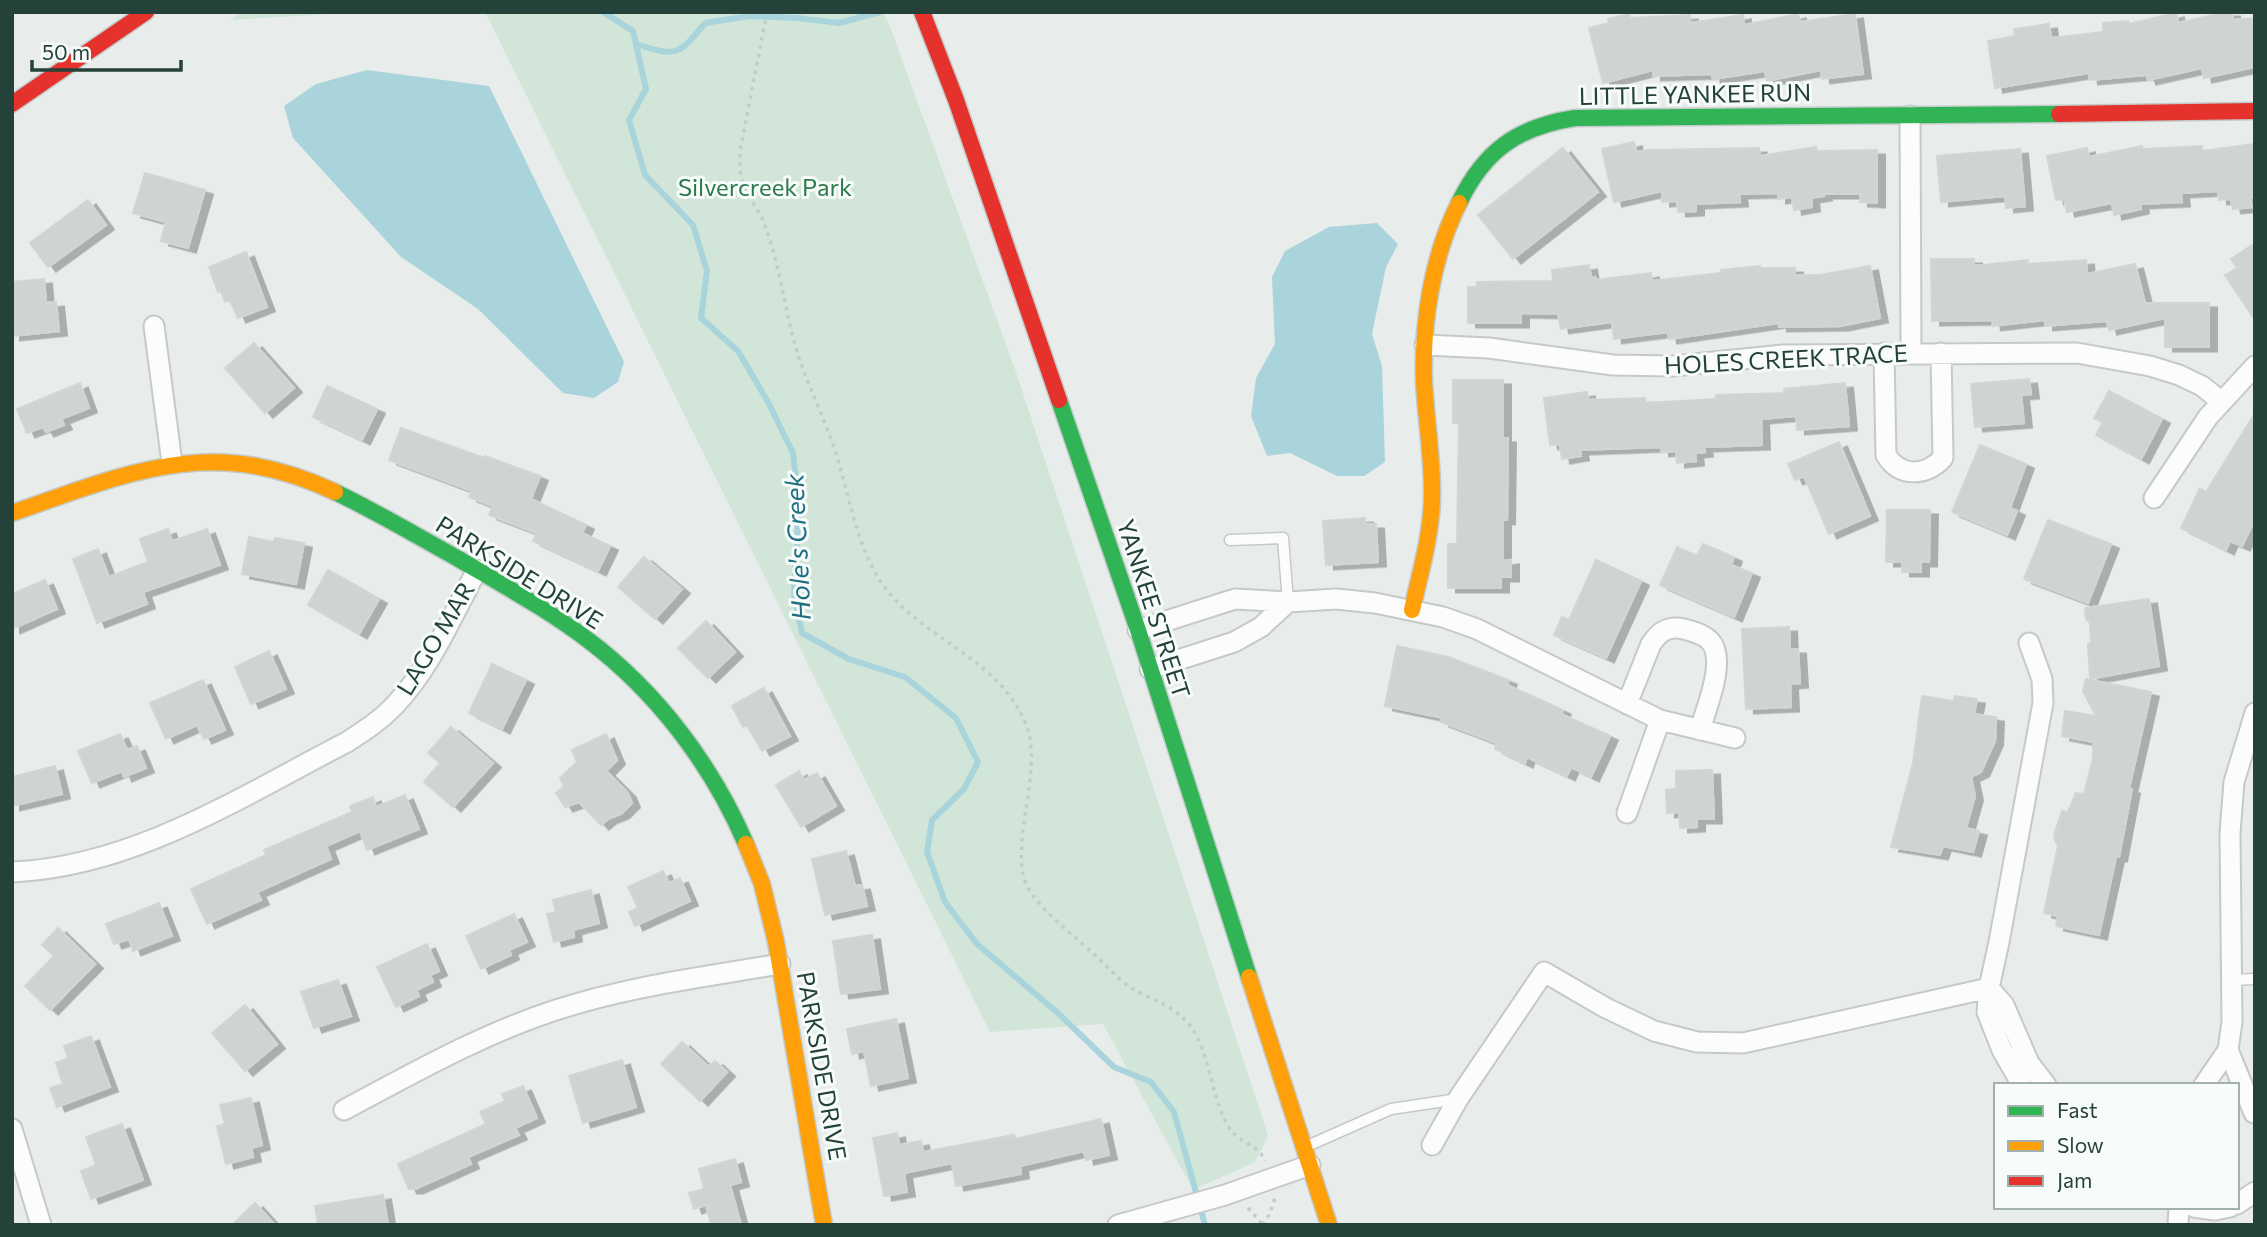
<svg xmlns="http://www.w3.org/2000/svg" width="2267" height="1237" font-family="Commissioner,sans-serif">
<defs>
<filter id="shadow"><feDropShadow dx="8" dy="4.5" stdDeviation="0" flood-color="#0004"/></filter>
</defs>
<rect width="100%" height="100%" fill="#e8edeb"/>
<path fill="#d1e6d8" d="M241,12H364L231,20Z
M485,12H882L888,21L1015,369L1258,1104L1268,1136L1255,1162L1193,1190L1103,1024L990,1032Z"/>
<path fill="#a9d4db" d="M367,70L489,86L624,362L618,382L594,398L563,393L478,309L401,257L293,138L284,106L316,84Z
M1377,223L1398,244L1386,267L1372,334L1382,366L1385,462L1364,476H1337L1290,453L1267,456L1251,416L1256,378L1275,344L1272,277L1285,251L1329,227Z"/>
<g fill="none" stroke-linecap="round" stroke-linejoin="round">
<path stroke="#a9d4db" stroke-width="6" d="M603,12L633,31L646,89L629,120L645,175L693,225L707,271L701,318L738,351L768,402L793,453L799,505L794,594L802,633L849,659L905,677L956,718L978,762L964,789L932,820L927,852L945,902L977,944L1059,1014L1114,1067L1151,1082L1174,1112L1205,1225
M636,44C677,57 678,56 705,23L750,16L797,18L839,23L880,12"/>
</g>
<path fill="#cfd4d2" stroke="#d1d6d4" stroke-width="2" filter="url(#shadow)" d="M2227,12H2232L2233,20L2255,18V67L2204,78L2202,68L2148,80L2147,75L2090,80L2089,73L1995,88L1988,41L2015,36L2014,29L2049,24L2051,38L2103,32V23L2128,21V24L2176,13L2178,23Z
M1629,14L1630,18L1690,15V23L1743,15L1744,25L1798,14L1800,22L1855,14L1863,74L1822,79L1821,70L1767,81L1765,71L1713,79L1712,74L1653,76V70L1603,83L1589,28L1609,23L1608,19Z
M1634,142L1636,152L1648,150L1759,148L1760,156L1816,147L1817,151L1877,150V203L1860,202V194H1823L1824,196L1811,198L1812,207L1794,210L1792,197L1778,199V193L1739,194L1740,202L1696,204V211L1678,212L1677,201L1662,202V191L1614,202L1602,149Z
M2255,144V198H2250L2252,207L2233,209L2231,199L2219,200L2218,191L2181,193L2182,202L2140,204L2141,209L2114,215L2112,203L2067,212L2064,199L2056,200L2047,156L2087,148L2089,157L2142,146L2143,149L2202,146V151Z
M1563,148L1598,192L1513,259L1478,215Z
M2020,149L2025,206L2006,208L2005,196L1941,202L1937,156Z
M145,173L205,190L188,248L161,241L166,222L133,213Z
M88,200L106,225L48,267L30,243Z
M2255,243V320L2225,275L2237,268L2231,259Z
M246,252L267,307L238,318L230,300L225,302L221,291L218,292L209,267Z
M1931,259H1974V266L2028,260V264L2086,260L2087,274L2135,264L2145,303H2209V347H2165V318L2109,330L2107,321L2045,326V320L1993,326L1992,320L1932,321Z
M1589,265L1591,278L1595,277L1596,280L1651,273L1652,281L1721,273V270L1760,266V268H1795V275H1820L1870,266L1880,318L1841,326L1779,327V323L1669,339L1668,332L1614,339L1612,322L1561,329L1558,314L1521,313V323H1468V287H1477V282L1553,281L1552,270Z
M44,279L46,303L56,302L59,331L12,336V282Z
M254,343L294,388L265,413L225,368Z
M2029,379L2031,394L2021,395L2024,423L1975,427L1971,384Z
M1453,380H1503V438H1508L1507,520H1503V561L1511,560V577H1501V588H1448V544H1457L1459,423H1453Z
M80,383L89,408L61,419L64,425L46,432L43,427L27,433L17,409Z
M1845,383L1849,426L1797,430L1796,416L1761,419L1762,445L1704,447L1705,452L1695,453L1696,461L1677,463L1676,451L1661,452V447L1580,450L1581,456L1562,459L1560,444L1550,445L1544,398L1587,392L1588,400L1645,398V403L1716,399V395L1785,393L1784,389Z
M327,386L377,409L362,440L313,417Z
M2109,391L2162,419L2141,459L2096,435L2103,422L2094,418Z
M2255,413V519L2242,546L2230,541L2226,550L2181,528L2200,488L2206,492Z
M401,428L484,458L485,456L540,476L531,499L586,525L582,533L610,546L598,571L533,541L537,533L489,515L493,506L469,497L472,491L389,460Z
M1839,442L1870,516L1829,534L1804,476L1795,480L1788,464Z
M1980,445L2026,464L2010,508L2017,511L2007,535L1952,512Z
M1887,510H1930L1929,562H1921V572H1902V562H1886Z
M1365,518V524H1376L1378,562L1326,565L1323,521Z
M2048,520L2111,544L2088,603L2024,579Z
M168,529L172,541L207,529L220,565L143,592L147,604L97,623L73,559L98,549L109,577L148,562L140,539Z
M249,537L274,542L275,538L304,543L296,584L242,574Z
M1703,544L1734,557L1731,565L1752,573L1734,617L1660,585L1677,547L1697,556Z
M644,557L682,589L655,619L618,587Z
M1596,560L1641,581L1606,658L1554,635L1562,617L1569,620Z
M328,570L379,599L359,634L308,605Z
M45,580L57,609L12,629V594Z
M2149,599L2159,666L2090,679L2088,644L2091,643L2090,623L2086,619L2085,608Z
M706,621L735,652L708,678L678,648Z
M1789,627L1790,649H1798L1800,683L1790,684L1791,707L1746,709L1742,629Z
M1397,646L1448,657L1509,680L1507,685L1563,710L1561,714L1610,736L1591,777L1571,767L1567,776L1527,757L1525,763L1495,749L1497,743L1441,722L1443,718L1385,706Z
M269,651L286,689L251,704L235,667Z
M492,664L526,680L502,729L469,713Z
M2086,679L2151,692L2129,789H2132L2119,857H2116L2099,935L2056,926L2058,916L2044,913L2058,846L2054,838L2055,832L2062,811L2068,812L2076,793L2084,794L2093,759V742L2062,736L2065,711L2096,716L2083,691Z
M203,680L225,730L204,739L197,725L166,739L150,703Z
M764,688L790,736L762,751L747,725L743,727L732,706Z
M1922,696L1953,701L1955,696L1977,699L1974,714L1996,717L1995,741L1981,772L1971,777L1975,796L1966,828L1979,831L1973,852L1943,846L1940,855L1891,847L1913,763Z
M451,727L493,763L453,807L424,782L440,763L428,753Z
M120,734L127,750L137,746L146,768L124,777L122,771L92,783L78,751Z
M606,734L617,760L606,771L628,793L632,803L621,814L608,819L601,825L579,802L565,807L556,793L564,786L560,778L577,762L572,750Z
M55,766L62,794L12,806V777Z
M1712,770L1714,819H1697V827L1680,828L1679,812L1667,813L1666,790L1676,789V771Z
M799,771L804,780L817,773L836,806L801,827L776,785Z
M405,795L419,829L367,850L360,831L326,846L331,859L257,892L261,900L207,924L191,889L266,855L264,850L352,812L350,806L373,797L376,807Z
M846,851L855,886L862,885L867,906L825,915L812,859Z
M663,871L669,883L680,878L690,901L635,926L629,912L638,908L628,887Z
M591,890L599,923L573,930L574,937L554,942L547,914L556,912L553,900Z
M159,903L172,936L133,951L129,939L114,944L106,924Z
M514,914L527,942L509,950L511,955L481,969L466,936Z
M58,928L95,964L50,1010L25,986L54,956L42,945Z
M872,935L880,989L841,994L833,941Z
M427,944L439,971L430,975L433,982L416,990L419,996L396,1007L377,967Z
M338,980L351,1016L314,1028L301,992Z
M245,1005L277,1044L245,1071L212,1033Z
M896,1019L908,1078L871,1086L864,1051L852,1054L847,1029Z
M91,1036L110,1087L57,1107L50,1088L63,1084L56,1063L68,1058L64,1046Z
M682,1042L709,1067L715,1061L727,1072L700,1101L661,1064Z
M622,1060L636,1107L583,1123L569,1076Z
M523,1086L537,1118L515,1128L519,1135L468,1157L471,1164L415,1189H409L398,1164L486,1124L480,1112L505,1101L502,1094Z
M251,1098L262,1145L251,1148L253,1157L226,1164L217,1126L225,1124L220,1105Z
M1101,1119L1109,1155L1086,1160L1084,1151L1020,1166L1021,1174L956,1186L952,1163L904,1173L907,1192L884,1196L873,1138L897,1133L899,1145L921,1141L923,1152L1014,1135L1015,1139Z
M122,1124L143,1180L91,1199L81,1171L96,1165L86,1137Z
M735,1159L741,1182L730,1185L741,1225H711L706,1205L694,1209L689,1193L704,1189L699,1169Z
M383,1195L388,1225H318L315,1206Z
M255,1203L275,1225H232Z"/>
<g fill="none" stroke-linecap="round" stroke-linejoin="round">
<defs>
<path id="lane" d="M1230,540L1283,538L1288,602
M2232,980L2255,979
M1305,1147L1391,1109L1458,1099"/>
<path id="street" d="M1910,116L1911,353
M154,326L172,463
M1425,345L1489,348L1613,365L1674,366L1783,355L2077,353L2150,366L2179,375L2202,386L2222,402
M1884,353L1886,455C1900,478 1926,476 1943,458L1941,353
M2154,498L2208,417L2255,366
M1138,630L1235,599L1288,602L1336,599L1375,603L1443,617L1477,629L1660,720L1735,738
M1150,669L1234,642L1261,627L1288,602
M1627,704L1651,644C1659,632 1668,625 1684,629C1692,631 1703,634 1709,640C1728,658 1706,708 1700,730
M1627,813L1660,720
M12,872C134,867 242,796 347,742C364,731 381,720 395,705C431,667 452,616 477,570
M2228,1050L2254,1113
M2022,1085L2002,1050L1987,1012L1989,988L2004,1005L2029,1063L2046,1085
M2204,1085L2228,1050L2232,1022L2230,833L2234,782L2255,713
M344,1110C413,1073 482,1034 556,1010C629,986 705,977 780,964
M12,1129L41,1225
M1432,1145L1458,1099L1544,972L1606,1008L1654,1031L1697,1042L1743,1043L1989,988L1999,942L2043,703L2042,679L2029,643
M2237,1204L2255,1192
M2194,1207L2215,1210L2230,1207
M1118,1225L1225,1195L1310,1165
M2178,1225L2179,1207"/>
<path id="fast" d="M1459,203C1484,151 1517,127 1575,118L2059,114
M1059,400L1138,630L1249,977
M335,492C377,512 417,536 457,558C501,584 547,609 588,640C657,692 712,765 746,844"/>
<path id="slow" d="M12,513C130,472 213,434 335,492
M1412,610C1420,573 1431,537 1432,499C1433,460 1426,421 1424,381C1422,322 1432,257 1459,203
M746,844L762,884L776,942L824,1225
M1249,977L1329,1225"/>
<path id="jam" d="M922,12L956,100L1059,400
M12,104L146,12
M2059,114L2255,111"/>
</defs>
<use href="#lane" stroke="#c5cac8" stroke-width="13"/>
<use href="#street" stroke="#c5cac8" stroke-width="23"/>
<use href="#fast" stroke="#c3cbc8" stroke-width="19"/>
<use href="#slow" stroke="#c3cbc8" stroke-width="19"/>
<use href="#jam" stroke="#c3cbc8" stroke-width="19"/>
<path stroke="#c3ccca" stroke-width="3.5" stroke-dasharray="3.5 5" stroke-linecap="butt" d="M767,12L740,151C740,159 739,167 741,175C745,191 754,204 762,218C766,227 769,237 772,247C783,285 788,326 801,364C813,396 828,427 838,460C851,504 858,552 886,589C926,641 1001,659 1027,727C1044,775 1004,856 1031,893C1049,917 1074,936 1096,956C1106,965 1116,977 1127,985C1147,999 1172,1004 1188,1023C1210,1048 1211,1101 1230,1129C1239,1143 1260,1145 1265,1161
M1248,1208L1263,1225
M1263,1225L1270,1213L1275,1198"/>
<use href="#lane" stroke="#fcfcfc" stroke-width="10"/>
<use href="#street" stroke="#fcfcfc" stroke-width="19"/>
<use href="#fast" stroke="#30b455" stroke-width="16"/>
<use href="#slow" stroke="#ff9f0a" stroke-width="16"/>
<use href="#jam" stroke="#e5322d" stroke-width="16"/>
</g>
<g text-anchor="middle" stroke-width="6" stroke-linejoin="round" paint-order="stroke">
<g font-size="24" fill="#24423a" stroke="#f7fbf9">
<text transform="translate(1695 95) rotate(-1)" y="8">LITTLE YANKEE RUN</text>
<text transform="translate(1786 360) rotate(-3)" y="8">HOLES CREEK TRACE</text>
<text transform="translate(519 573) rotate(32)" y="8">PARKSIDE DRIVE</text>
<text transform="translate(1153 609) rotate(72)" y="8">YANKEE STREET</text>
<text transform="translate(436 639) rotate(-59)" y="8">LAGO MAR</text>
<text transform="translate(821 1066) rotate(80)" y="8">PARKSIDE DRIVE</text>
</g>
<g font-size="24" fill="#2d7a4b" stroke="#f7fbf9">
<text x="765" y="196">Silvercreek Park</text>
</g>
<g font-size="26" font-style="italic" fill="#1c6f80" stroke="#f7fbf9">
<text transform="translate(798 547) rotate(-93)" y="9">Hole's Creek</text>
</g>
</g>
<rect width="2267" height="1237" fill="none" stroke="#24423a" stroke-width="28"/>
<rect x="1994" y="1083" width="245" height="126" fill="#f7fbf9" stroke="#a3b1ad" stroke-width="2"/>
<rect x="2008" y="1106" width="35" height="10" fill="#30b455" stroke="#a3b1ad" stroke-width="2"/>
<text x="2057" y="1118" font-size="21" fill="#24423a">Fast</text>
<rect x="2008" y="1141" width="35" height="10" fill="#ff9f0a" stroke="#a3b1ad" stroke-width="2"/>
<text x="2057" y="1153" font-size="21" fill="#24423a">Slow</text>
<rect x="2008" y="1176" width="35" height="10" fill="#e5322d" stroke="#a3b1ad" stroke-width="2"/>
<text x="2057" y="1188" font-size="21" fill="#24423a">Jam</text>
<path d="M32 60v10h149v-10" fill="none" stroke="#24423a" stroke-width="3.5"/>
<text x="42" y="60" font-size="21" fill="#24423a" stroke="#f7fbf9" stroke-width="5" paint-order="stroke">50 m</text>
</svg>
